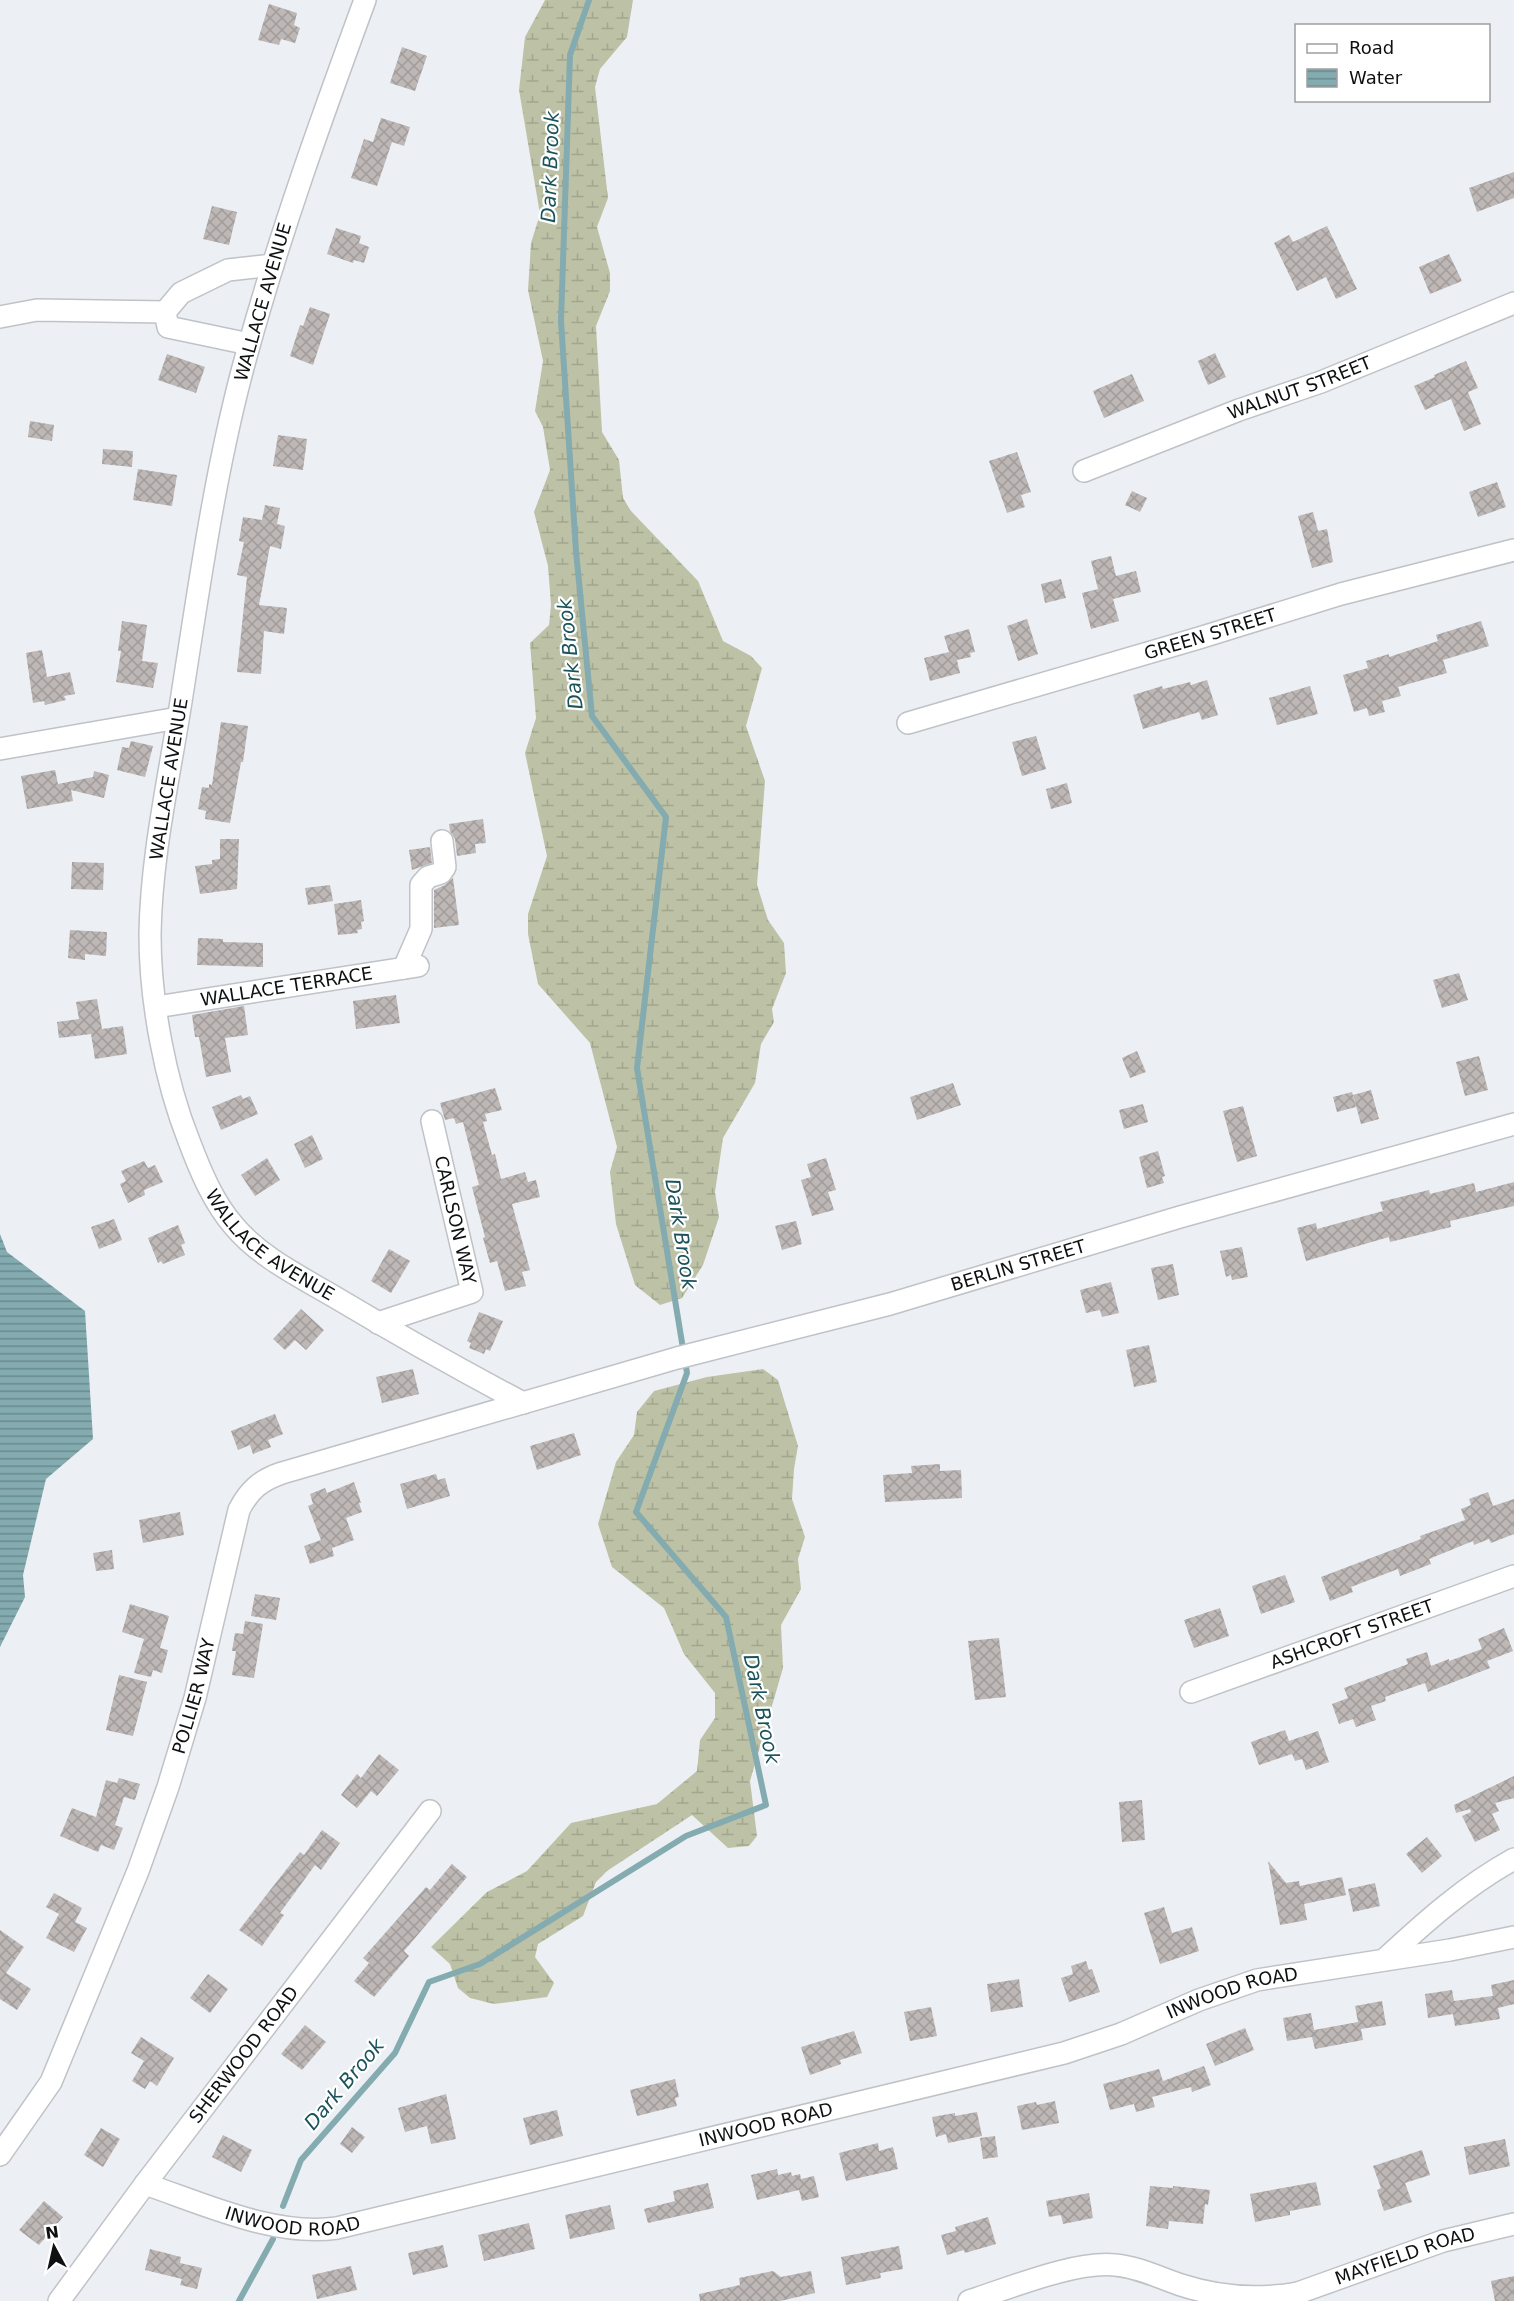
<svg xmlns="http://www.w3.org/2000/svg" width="1514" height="2301" font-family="'DejaVu Sans',sans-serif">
<defs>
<pattern id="wetland-marsh" width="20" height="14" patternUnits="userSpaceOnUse" patternTransform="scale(1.5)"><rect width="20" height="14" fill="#bdc2a6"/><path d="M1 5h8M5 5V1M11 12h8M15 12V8" fill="none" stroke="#a1a68e"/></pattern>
<pattern id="water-rules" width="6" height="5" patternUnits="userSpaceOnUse" patternTransform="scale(1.5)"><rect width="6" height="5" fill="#84abb0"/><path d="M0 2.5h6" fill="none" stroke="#6a8a8e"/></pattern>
<pattern id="building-cross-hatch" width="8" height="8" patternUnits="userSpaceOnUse" patternTransform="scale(1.5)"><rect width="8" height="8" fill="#bdb7b5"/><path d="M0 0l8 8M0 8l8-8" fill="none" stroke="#a19c9b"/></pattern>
</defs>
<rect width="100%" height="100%" fill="#ecf0f5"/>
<path fill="url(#wetland-marsh)" d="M545,0H633L627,37L600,69L595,87L608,198L597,227L610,273V291L596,326L602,432L619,460L623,498L631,511L698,581L723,641L751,656L762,668L746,726L765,781L757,885L768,920L784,943L786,973L772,1009L774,1022L761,1044L755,1083L723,1138L715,1192L719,1217L703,1265L682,1298L660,1305L635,1285L616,1224L610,1172L617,1147L590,1043L538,984L528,934V914L547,856L525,753L536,718L530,643L549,625L551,605L548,566L534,512L550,470L543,427L535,411L543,361L528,290L531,243L540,214L519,90L525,37Z
M763,1369L778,1380L798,1446L794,1469L792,1499L805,1537L798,1559L801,1589L781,1625L783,1668L750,1781L757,1836L749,1846L728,1848L692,1815L607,1871L596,1882L583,1916L538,1944L535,1957L554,1983L547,1997L494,2004L470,1998L458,1988L450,1964L431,1947L487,1892L527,1871L571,1823L657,1804L697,1771L700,1740L715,1718V1693L684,1654L664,1608L612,1567L598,1524L616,1462L634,1435L637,1412L654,1391L707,1377Z"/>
<path fill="url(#water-rules)" d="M0,1234L7,1252L85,1311L93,1439L46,1479L23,1575L25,1597L0,1647Z"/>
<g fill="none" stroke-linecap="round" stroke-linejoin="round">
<path stroke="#84abb0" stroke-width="6" d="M283,2206L301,2160L395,2053L429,1982L480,1964L686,1836L766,1805L726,1617L636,1512L687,1373L637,1068L666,817L592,716L576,551L561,321L570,55L589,0
M239,2301L273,2239"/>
</g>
<path fill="url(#building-cross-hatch)" d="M269,4L297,13L294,25L300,28L295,43L281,39L279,45L258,40Z
M402,47L427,56L415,91L390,83Z
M381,118L410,127L404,146L392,142L377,186L351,178L364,139L373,142Z
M1514,172V198L1477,212L1469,188Z
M212,206L237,212L229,245L203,239Z
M1327,226L1357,289L1336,299L1326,277L1297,291L1274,243L1289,235L1293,242Z
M336,228L361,236L359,243L369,247L364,263L354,260L353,263L327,254Z
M1449,254L1462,281L1430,294L1419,267Z
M310,307L330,314L313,365L290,356L300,325L303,326Z
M1215,353L1226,377L1208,385L1198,361Z
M167,354L205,367L196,393L158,380Z
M1466,361L1478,388L1468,392L1481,424L1464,431L1451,399L1425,410L1414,386L1435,377L1434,375Z
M1132,374L1144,401L1104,418L1093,391Z
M30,421L54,425L52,441L28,437Z
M278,435L307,439L303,470L273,466Z
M103,449L133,451L132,467L102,464Z
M1017,452L1031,492L1021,495L1025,507L1007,513L989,461Z
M138,469L177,475L172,506L133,500Z
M1497,482L1506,507L1478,517L1469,492Z
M1132,491L1147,498L1140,512L1125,505Z
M265,505L280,508L277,524L285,526L281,549L270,546L259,605L287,608L284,634L264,631L261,674L237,672L247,577L237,575L244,542L239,541L243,517L262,520Z
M1313,512L1318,531L1327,529L1333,562L1312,568L1298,516Z
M1111,556L1116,576L1136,571L1141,592L1113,599L1119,621L1091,629L1082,593L1098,589L1091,561Z
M1061,579L1066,598L1045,603L1041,584Z
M1027,619L1038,654L1018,661L1007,626Z
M122,621L147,625L142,661L158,663L153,688L116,682L121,651H118Z
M1481,621L1489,646L1443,660L1447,673L1398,687L1401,696L1382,701L1385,712L1369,716L1367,708L1354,712L1343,675L1368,668L1366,661L1389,654V657L1438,641L1436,635Z
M969,629L975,652L970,653L971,657L957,660L960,673L930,681L924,658L949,652L944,636Z
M42,650L47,677L70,672L75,694L64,696L66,700L45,705L44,701L33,703L26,653Z
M1207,680L1218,715L1202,720L1199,712L1143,729L1133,695L1162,686L1163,689L1190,682L1191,685Z
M1310,686L1318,714L1277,725L1269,698Z
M221,722L248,726L243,762H241L230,823L205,819L206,811L198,809L202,787L209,788V784L212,785Z
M1036,736L1046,769L1022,776L1012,742Z
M131,741L153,746L145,777L117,770L122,747L129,748Z
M55,770L58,784L93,777L94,771L109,775L104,798L71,790L73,801L27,809L21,776Z
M1067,783L1072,803L1051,809L1046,789Z
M483,819L486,843L475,844L476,853L457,856L455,839L450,831L449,824Z
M220,839H239L237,889L200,894L195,866L212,864V860L220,859Z
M430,847L432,863L412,870L409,850Z
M72,862L104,863L103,890L71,889Z
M453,878L459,925L434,928V890L445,885Z
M330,885L333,901L308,905L305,888Z
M361,900L364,921L361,922L362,929L357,930L358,933L338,935L334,904Z
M70,930L107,932L106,956L85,954V960L68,958Z
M198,938L223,939V942L263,943V967L197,965Z
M1459,973L1468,1000L1442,1008L1433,980Z
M396,995L400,1023L356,1029L353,1001Z
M97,999L102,1029L123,1026L127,1054L95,1059L91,1034L59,1038L57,1022L79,1019L76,1002Z
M244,1006L248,1035L225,1038L231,1072L206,1077L199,1037H195L192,1015Z
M1137,1051L1146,1072L1130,1078L1122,1058Z
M1479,1056L1488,1090L1465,1096L1456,1062Z
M953,1083L961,1105L917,1120L910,1097Z
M495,1088L502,1110L485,1114L487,1121L483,1122L492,1155L495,1154L501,1179L525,1172L528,1182L536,1180L540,1197L512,1204L530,1270L522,1272L526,1286L505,1291L497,1261L490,1263L483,1238L485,1237L472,1187L479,1185L463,1122L456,1124L454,1118L445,1120L440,1103Z
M1371,1090L1379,1119L1361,1124L1353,1095Z
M1352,1092L1356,1107L1337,1112L1333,1097Z
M241,1095L243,1099L250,1096L258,1114L221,1130L212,1107Z
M1143,1104L1148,1122L1124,1129L1119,1110Z
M1243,1106L1257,1156L1237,1162L1223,1111Z
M312,1135L323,1159L305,1168L294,1144Z
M1158,1151L1165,1176L1162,1177L1164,1183L1147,1188L1139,1157Z
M267,1158L280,1180L255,1196L241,1175Z
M826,1158L836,1190L828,1192L834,1210L812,1216L801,1180L811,1177L807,1164Z
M144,1161L148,1168L155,1165L163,1182L144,1190L145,1195L128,1203L120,1184L126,1181L121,1171Z
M1514,1182V1206L1450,1221L1451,1227L1390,1242L1389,1237L1306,1261L1297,1228L1316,1223L1317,1229L1383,1211L1380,1202L1429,1190L1430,1194L1474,1183L1476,1192Z
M114,1219L122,1240L99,1249L91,1227Z
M796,1221L802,1244L782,1250L775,1226Z
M178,1225L185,1243L181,1245L185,1255L163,1264L161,1261L158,1263L148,1238Z
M1242,1247L1248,1277L1232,1280L1231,1275L1226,1277L1220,1251Z
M389,1249L410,1261L391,1293L371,1281Z
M1173,1264L1179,1295L1158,1300L1151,1268Z
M1111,1282L1119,1313L1102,1317L1100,1310L1086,1313L1080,1290Z
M301,1309L324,1330L306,1350L295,1340L285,1350L273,1339Z
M479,1312L503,1321L490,1351L486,1349L484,1354L469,1348L471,1343L467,1341Z
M1149,1345L1157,1382L1134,1387L1126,1350Z
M413,1369L419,1394L382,1403L376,1377Z
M275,1414L283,1434L268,1440L271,1447L253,1454L250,1445L238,1450L231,1431Z
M574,1433L581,1455L537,1470L530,1446Z
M940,1464V1471L961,1470L962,1498L885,1502L883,1475L912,1473L911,1466Z
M436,1474L438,1480L445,1478L450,1496L407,1509L400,1484Z
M354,1482L361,1503H359L362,1512L346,1518L354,1540L332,1548L334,1556L310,1564L304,1546L321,1540L308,1506L313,1504L310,1494L325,1488L327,1493Z
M1488,1492L1493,1506L1514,1499V1534L1491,1543L1489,1539L1474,1545L1473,1541L1429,1559L1431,1564L1400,1576L1398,1569L1351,1587L1353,1592L1330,1601L1321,1577L1421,1539L1420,1536L1465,1520L1461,1509L1471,1505L1469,1499Z
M180,1512L184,1535L143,1543L139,1520Z
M112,1550L114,1569L96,1571L93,1553Z
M1285,1575L1295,1602L1261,1614L1252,1586Z
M255,1594L280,1598L276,1620L251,1616Z
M130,1604L169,1616L160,1648L168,1650L162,1673L153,1670L151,1677L134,1673L144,1639L122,1632Z
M1220,1608L1229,1636L1194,1648L1184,1620Z
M245,1621L263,1624L254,1678L232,1675L236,1651H232L235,1633L243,1634Z
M1504,1628L1513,1651L1487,1661L1490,1668L1428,1692L1425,1683L1385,1697L1386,1701L1371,1706L1376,1720L1356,1727L1353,1719L1339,1724L1332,1704L1348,1698L1344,1688L1408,1664L1406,1659L1427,1652L1431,1666L1449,1659V1661L1482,1649L1478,1639Z
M999,1638L1006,1697L975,1700L968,1641Z
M119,1675L147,1682L133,1736L106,1730Z
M1285,1730L1289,1741L1318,1731L1329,1762L1306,1770L1302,1759L1295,1761L1292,1754L1259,1765L1251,1742Z
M379,1754L399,1770L377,1796L371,1791L357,1808L341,1795L357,1774L361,1778Z
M1514,1776V1798L1495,1803L1499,1811L1492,1814L1500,1830L1475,1842L1462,1816L1471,1812L1470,1809L1456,1813L1454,1805Z
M119,1778L140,1784L135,1800L124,1797L115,1825L123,1828L114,1850L101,1845L98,1852L60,1836L72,1808L96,1817L106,1780L117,1783Z
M1142,1800L1145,1840L1122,1842L1119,1802Z
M322,1830L340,1843L321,1870L315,1865L280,1913L284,1915L262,1946L239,1930L300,1852L304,1855Z
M1427,1837L1442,1856L1422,1873L1406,1854Z
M1268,1861L1286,1883L1299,1881L1300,1886L1342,1877L1346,1895L1304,1904L1307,1920L1280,1925Z
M452,1864L467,1877L404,1951L409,1956L374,1997L354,1981L369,1963L363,1958L426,1887L430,1890Z
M1375,1883L1380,1906L1353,1912L1348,1889Z
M54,1893L82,1908L75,1922L87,1928L74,1952L46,1938L59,1914L46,1907Z
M1164,1907L1172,1933L1192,1927L1199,1951L1160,1964L1144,1913Z
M0,1930L24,1947L6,1973L31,1989L17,2010L0,1999Z
M1086,1961L1089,1970L1092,1969L1100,1992L1069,2002L1061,1978L1073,1974L1071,1966Z
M208,1974L228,1989L210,2013L190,1998Z
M1019,1979L1023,2007L991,2012L987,1984Z
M1514,1980V2004L1498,2008L1500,2019L1455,2026L1453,2014L1428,2018L1425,1994L1452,1990L1454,2001L1493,1996L1491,1985Z
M1382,2001L1386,2025L1361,2029L1363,2040L1315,2049L1312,2037L1287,2041L1283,2018L1311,2013L1314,2030L1358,2022L1355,2006Z
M931,2007L937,2036L910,2041L904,2012Z
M305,2025L326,2042L302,2070L281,2054Z
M1245,2028L1254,2050L1215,2066L1206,2044Z
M854,2031L862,2053L840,2060L841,2064L810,2075L801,2047Z
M141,2037L174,2058L157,2086L150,2081L145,2089L132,2081L144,2061L131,2053Z
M1204,2066L1211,2085L1192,2092L1191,2087L1152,2097L1155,2107L1136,2112L1134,2104L1110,2110L1103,2084L1159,2069L1163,2081Z
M675,2079L679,2097L675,2098L677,2106L637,2116L630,2090Z
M446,2094L456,2139L431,2144L427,2126L405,2132L398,2108Z
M1055,2101L1059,2123L1022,2130L1017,2106L1036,2102L1037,2105Z
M557,2110L563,2136L530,2145L523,2118Z
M977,2112L982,2136L948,2143L946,2134L936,2137L932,2117L955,2113V2116Z
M352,2127L365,2137L352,2153L340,2144Z
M101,2128L120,2139L103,2167L84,2155Z
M223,2135L252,2150L241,2172L212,2157Z
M995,2136L998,2157L983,2159L980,2138Z
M1505,2139L1510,2166L1469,2175L1464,2147Z
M878,2143L879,2151L893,2147L898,2169L846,2181L839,2153Z
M1422,2150L1430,2175L1405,2183L1412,2202L1384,2211L1377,2190L1381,2188L1373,2166Z
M777,2169L778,2175L791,2172L792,2176L800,2174L801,2179L814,2176L819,2197L802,2201L799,2190L757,2200L751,2175Z
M1316,2182L1321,2205L1290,2211V2215L1255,2222L1250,2194Z
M708,2183L714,2208L648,2223L644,2209L675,2201L673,2191Z
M1150,2186L1173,2188V2186L1210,2190L1208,2205L1205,2204L1203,2224L1169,2221L1168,2229L1146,2226Z
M1089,2193L1093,2218L1063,2224L1061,2215L1049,2217L1046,2201Z
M44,2201L63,2217L39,2245L19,2230Z
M610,2205L615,2229L570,2239L565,2215Z
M988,2217L996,2244L965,2253L964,2250L947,2255L941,2235L956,2231L955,2227Z
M529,2223L535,2249L484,2261L478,2235Z
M443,2245L448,2267L413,2275L408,2253Z
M899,2246L903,2269L880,2273L881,2278L846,2285L841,2257Z
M150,2249L181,2257L180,2263L202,2268L197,2289L180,2285L182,2279L145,2270Z
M351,2266L357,2290L317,2299L312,2275Z
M773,2271L781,2277L811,2271L815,2293L780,2301H700L699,2294L740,2285L739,2278Z
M1514,2276V2301H1495L1491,2281Z"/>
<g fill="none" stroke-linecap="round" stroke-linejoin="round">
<defs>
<g id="minor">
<path id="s1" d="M365,0C322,117 280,233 247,353C216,464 200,581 182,695C170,774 151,855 150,935C150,1000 165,1081 189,1141C200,1170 213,1202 234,1226C260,1257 299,1276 333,1296C395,1333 459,1369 523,1403"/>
<path d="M0,317L37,310L165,312"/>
<path d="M249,344L168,327L165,312L181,293L228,270L273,265"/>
<path id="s2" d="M1084,471L1239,410L1321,382L1514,303"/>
<path id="s3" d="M908,723L1199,638L1341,594L1514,550"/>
<path d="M0,749L178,718"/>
<path d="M404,968L421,929V885L428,877L441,873L445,867L442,841"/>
<path id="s4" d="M156,1007L418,966"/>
<path d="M378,1323L472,1292L432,1121"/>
<path id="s5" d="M1191,1692L1514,1576"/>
<path d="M1384,1960C1425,1922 1465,1886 1514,1859"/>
<path id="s6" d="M0,2155L51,2082L138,1871L168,1787L195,1698L239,1510C249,1490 261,1480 282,1473L677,1358L890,1304L1180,1217L1514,1124"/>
<path id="s7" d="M145,2184C204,2204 275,2237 337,2228L1064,2053L1121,2034L1199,2000L1257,1980L1450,1950L1514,1937"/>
<path id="s8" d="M1287,2299L1298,2293L1443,2241L1514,2224"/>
<path id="s9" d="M59,2301L145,2184L430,1811"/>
<path d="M969,2301C1010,2288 1074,2261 1115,2265C1138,2267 1160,2278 1181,2285C1221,2298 1258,2300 1298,2293"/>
</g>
</defs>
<use href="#minor" stroke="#bfc2c7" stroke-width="24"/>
<use href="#minor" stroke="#fff" stroke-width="21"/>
</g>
<g text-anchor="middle" stroke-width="4.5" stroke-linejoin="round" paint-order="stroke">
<g font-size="18" fill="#0e1011" stroke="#fff">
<text transform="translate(263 302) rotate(-74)" y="6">WALLACE AVENUE</text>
<text dy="6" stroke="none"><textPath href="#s2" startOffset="231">WALNUT STREET</textPath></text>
<text dy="6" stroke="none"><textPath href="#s3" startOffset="315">GREEN STREET</textPath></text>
<text transform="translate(169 779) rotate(-81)" y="6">WALLACE AVENUE</text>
<text dy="6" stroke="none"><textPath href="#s4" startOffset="132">WALLACE TERRACE</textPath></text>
<text transform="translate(455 1220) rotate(77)" y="6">CARLSON WAY</text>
<text dy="6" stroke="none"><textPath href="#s1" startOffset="1310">WALLACE AVENUE</textPath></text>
<text dy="6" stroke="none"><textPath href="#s6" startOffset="1516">BERLIN STREET</textPath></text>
<text dy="6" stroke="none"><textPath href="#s5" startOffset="171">ASHCROFT STREET</textPath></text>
<text dy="6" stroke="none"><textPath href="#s6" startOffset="501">POLLIER WAY</textPath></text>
<text dy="6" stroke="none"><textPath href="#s7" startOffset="1126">INWOOD ROAD</textPath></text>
<text dy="6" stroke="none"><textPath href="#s9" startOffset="308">SHERWOOD ROAD</textPath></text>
<text dy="6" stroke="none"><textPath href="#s7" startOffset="640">INWOOD ROAD</textPath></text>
<text dy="6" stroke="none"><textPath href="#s7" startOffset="154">INWOOD ROAD</textPath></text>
<text dy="6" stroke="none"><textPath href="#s8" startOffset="126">MAYFIELD ROAD</textPath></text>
</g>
<g font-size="20" font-style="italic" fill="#1a535a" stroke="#fff">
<text transform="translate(550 167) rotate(-88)" y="7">Dark Brook</text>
<text transform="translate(570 654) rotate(-96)" y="7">Dark Brook</text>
<text transform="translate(681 1234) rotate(81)" y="7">Dark Brook</text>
<text transform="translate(762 1709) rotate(78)" y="7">Dark Brook</text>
<text transform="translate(344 2084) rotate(-50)" y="7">Dark Brook</text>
</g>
</g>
<rect x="1295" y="24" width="195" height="78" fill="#ffffff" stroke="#9f9fa0" stroke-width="1.5"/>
<rect x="1307" y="44" width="30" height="9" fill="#ffffff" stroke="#9f9fa0" stroke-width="1.5"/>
<text x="1349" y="54" font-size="18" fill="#0e1011">Road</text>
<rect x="1307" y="69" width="30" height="18" fill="url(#water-rules)" stroke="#9f9fa0" stroke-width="1.5"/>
<text x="1349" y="84" font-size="18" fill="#0e1011">Water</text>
<g transform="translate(54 2247) rotate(352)" stroke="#ffffff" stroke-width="4.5" paint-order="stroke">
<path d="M0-4.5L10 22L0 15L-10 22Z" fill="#0e1011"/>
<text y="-9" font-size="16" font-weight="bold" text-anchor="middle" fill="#0e1011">N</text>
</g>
</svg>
